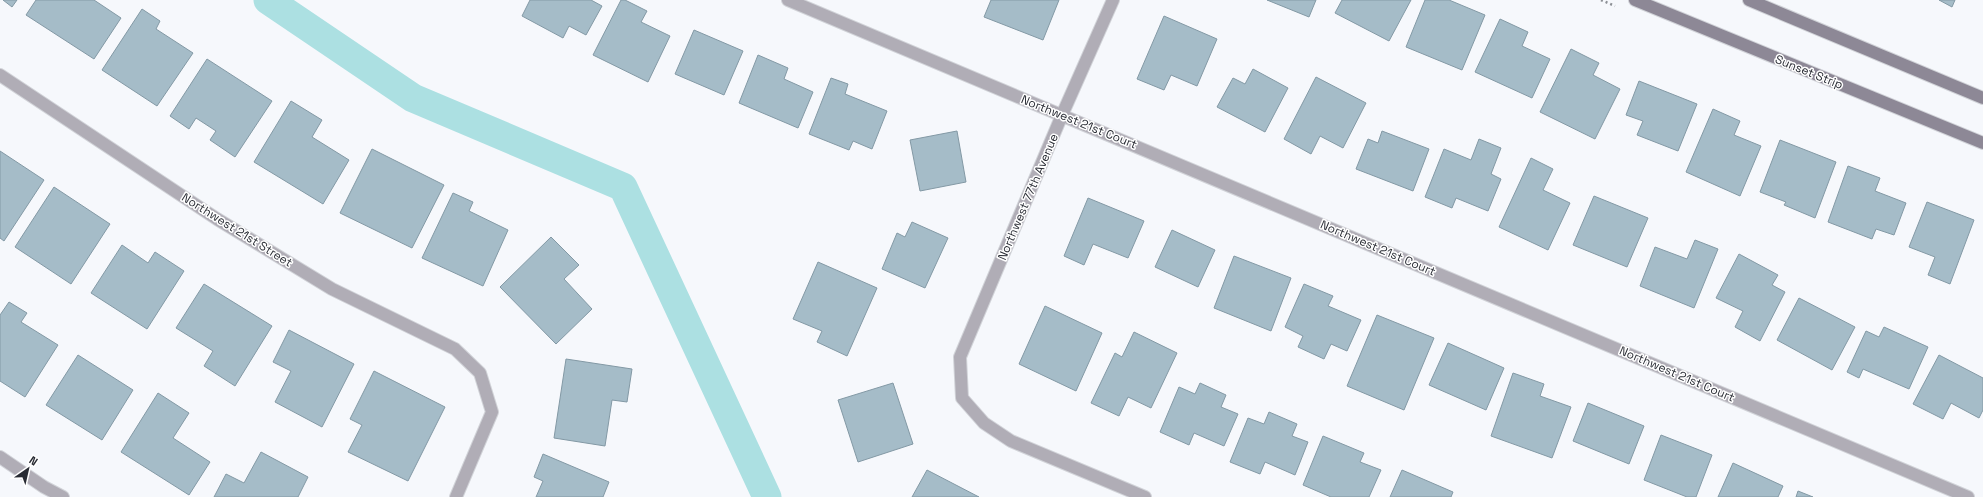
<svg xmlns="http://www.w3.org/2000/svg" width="1983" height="497" font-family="'Space Grotesk',sans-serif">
<rect width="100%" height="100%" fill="#f6f8fc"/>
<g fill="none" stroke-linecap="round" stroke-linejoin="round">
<path stroke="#ace0e2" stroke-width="29" d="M268,0L413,98L623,187L767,497"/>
</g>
<path fill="#a5bcc8" stroke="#8399a5" d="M3,0H17L12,7Z
M36,0H94L121,18L94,59L26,15Z
M530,0H591L602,6L586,35L569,26L563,38L522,16Z
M621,0H625L647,11L641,22L670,36L648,82L593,55Z
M991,0H1059L1043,40L984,17Z
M1267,0H1316L1309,17Z
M1342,0H1411L1389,41L1335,13Z
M1425,0H1449L1485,15L1462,70L1406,47Z
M1939,0H1955L1952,7Z
M142,9L160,21L156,29L193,53L157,106L102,70Z
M1164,16L1217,39L1197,86L1171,75L1164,90L1137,79Z
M1500,19L1528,32L1522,46L1550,59L1532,98L1475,72Z
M694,30L743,51L724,95L675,74Z
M1571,49L1599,63L1593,75L1620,89L1595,139L1540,112Z
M758,55L788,68L784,79L813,92L798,128L739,103Z
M207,59L272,101L235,157L210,140L216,131L196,118L189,129L170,116Z
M1253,69L1288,88L1265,132L1217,107L1233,78L1245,84Z
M1316,77L1366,103L1343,148L1320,136L1311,154L1284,139Z
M831,78L848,84L845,94L887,111L872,149L853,141L849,150L809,134Z
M1639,81L1697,104L1678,151L1637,135L1643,121L1626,115Z
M291,101L322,120L312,137L349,160L323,204L254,162Z
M1713,109L1740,121L1734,135L1761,146L1740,196L1686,172Z
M957,131L966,182L920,191L910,140Z
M1382,131L1429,149L1413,191L1356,169L1368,139L1378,143Z
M1479,139L1501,148L1491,174L1501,179L1488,211L1456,198L1452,208L1425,197L1444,149L1471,160Z
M1780,140L1836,162L1815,218L1784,205L1786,202L1760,192Z
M372,149L444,185L412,248L340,213Z
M0,151L44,180L4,241L0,238Z
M1531,158L1553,169L1543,190L1570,203L1548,250L1499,227Z
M1848,166L1880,178L1875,191L1906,203L1894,235L1876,229L1872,239L1828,222Z
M54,187L110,224L71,284L15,247Z
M453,193L473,202L469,211L508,230L483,286L422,258Z
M1594,196L1648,218L1627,267L1573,245Z
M1088,198L1144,221L1128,258L1093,244L1084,265L1064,256Z
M1927,202L1974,220L1950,284L1928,275L1935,257L1909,247Z
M912,222L948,238L925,288L882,269L897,233L905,237Z
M1172,230L1215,250L1198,287L1155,267Z
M551,237L579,265L564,279L592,309L556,344L500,287Z
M1695,240L1718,249L1694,308L1640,286L1655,247L1687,259Z
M122,245L148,263L155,252L184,271L147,329L91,293Z
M1739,254L1778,275L1772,285L1785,292L1760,341L1735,327L1743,311L1716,298Z
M1234,256L1291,278L1271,331L1214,308Z
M818,262L877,288L847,356L817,342L822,331L793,319Z
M204,284L272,326L235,386L204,366L213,351L176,328Z
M1304,284L1333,296L1328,306L1361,320L1347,351L1331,344L1324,359L1298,347L1303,336L1285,327Z
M1799,298L1855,327L1832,370L1777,340Z
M9,302L27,313L21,322L58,345L25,397L0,381V315Z
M1045,306L1102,333L1076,391L1019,364Z
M1377,315L1434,338L1404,410L1347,386Z
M1884,327L1928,347L1909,389L1863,369L1859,378L1847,372L1866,331L1879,337Z
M289,330L354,364L322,427L275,402L291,371L273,362Z
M1134,332L1177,353L1151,408L1128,397L1119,416L1091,403L1115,353L1122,357Z
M1448,343L1504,368L1486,410L1429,385Z
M78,355L133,390L102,440L46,405Z
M1939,355L1983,378V410L1979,418L1951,403L1943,419L1913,404Z
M566,359L632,369L627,402L612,400L605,446L554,438Z
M374,371L445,407L408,481L348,452L362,425L350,419Z
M1513,373L1544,384L1540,396L1571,407L1552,458L1491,436Z
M893,383L913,444L858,462L838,400Z
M1200,383L1226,395L1221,407L1238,414L1224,446L1194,433L1189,445L1160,432L1179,387L1195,394Z
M158,393L189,413L173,438L210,462L189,495L121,452Z
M1588,403L1644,426L1629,464L1573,441Z
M1269,412L1297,424L1292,436L1308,442L1295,475L1265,462L1260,474L1230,462L1248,418L1264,424Z
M1661,435L1712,455L1696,497H1687L1644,480Z
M1323,436L1364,453L1360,462L1381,470L1369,497H1331L1303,485Z
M261,452L308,477L298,497H214L226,474L244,483Z
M543,454L609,482L603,497H536L543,481L534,477Z
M1733,463L1783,486L1778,497H1718Z
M927,470L979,497H912Z
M1402,470L1453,492L1451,497H1390Z
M1798,491L1813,497H1796Z"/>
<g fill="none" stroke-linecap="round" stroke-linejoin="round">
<defs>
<path id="street" d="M788,0L1968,497
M1113,0L1062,115L960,357L962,398L984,423L1011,441L1145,497
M0,75L217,219L332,289L455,349L480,373L492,412L456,497
M0,457L44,487L63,497"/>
<path id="secondary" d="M1635,0L1983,143
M1749,0L1983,98"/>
</defs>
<use href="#street" stroke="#d1d3d8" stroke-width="14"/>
<use href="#secondary" stroke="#d1d3d8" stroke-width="14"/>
<path stroke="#8d9096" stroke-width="2.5" stroke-dasharray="2 3" stroke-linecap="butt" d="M1601,0L1615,6"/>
<use href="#street" stroke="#b0adb6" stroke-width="12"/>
<use href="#secondary" stroke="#8d8896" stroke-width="12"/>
</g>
<g text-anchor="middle" stroke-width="3" stroke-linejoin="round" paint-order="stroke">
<g font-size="12" fill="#282b33" stroke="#fff">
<text transform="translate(1809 72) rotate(22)" y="4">Sunset Strip</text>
<text transform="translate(1079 122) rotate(22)" y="4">Northwest 21st Court</text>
<text transform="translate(1028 197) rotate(-67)" y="4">Northwest 77th Avenue</text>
<text transform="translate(237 230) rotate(32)" y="4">Northwest 21st Street</text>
<text transform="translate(1378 248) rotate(23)" y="4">Northwest 21st Court</text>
<text transform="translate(1677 374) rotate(23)" y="4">Northwest 21st Court</text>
</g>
</g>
<g transform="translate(28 469) rotate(34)" stroke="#ffffff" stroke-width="3" paint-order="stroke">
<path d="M0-3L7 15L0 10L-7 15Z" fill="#282b33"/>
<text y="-6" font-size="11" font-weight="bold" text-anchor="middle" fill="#282b33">N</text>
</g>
</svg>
